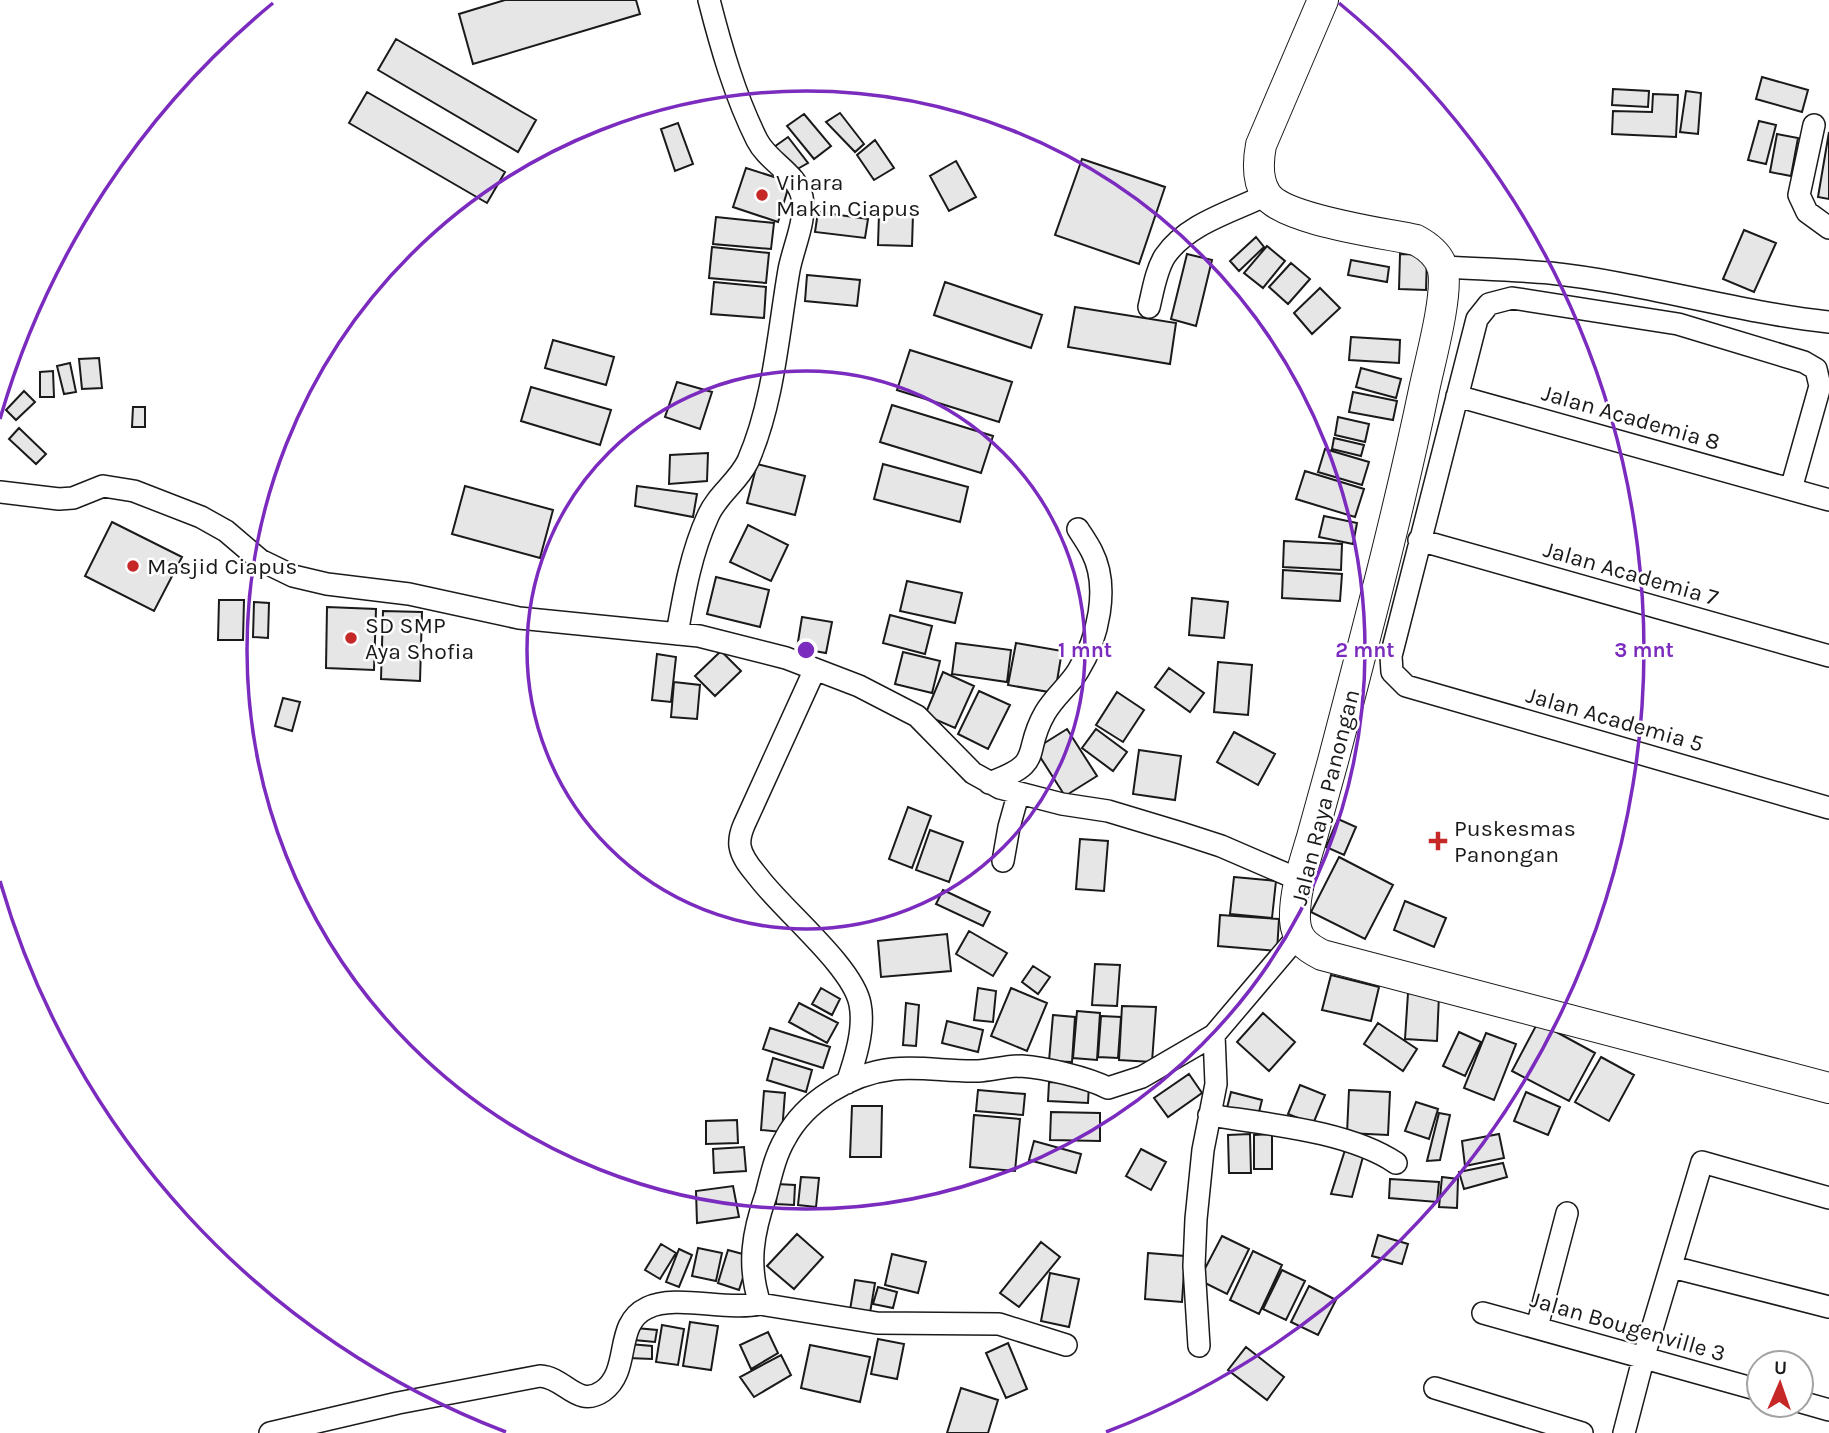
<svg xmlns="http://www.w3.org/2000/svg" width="1829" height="1433" font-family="Karla,sans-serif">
<rect width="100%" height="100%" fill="#fff"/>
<path fill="#e6e6e6" stroke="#1a1a1a" stroke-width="2" d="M505,0H636L640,14L473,64L459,14Z
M396,39L536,120L518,152L378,70Z
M1762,77L1808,90L1802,112L1756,99Z
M1613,89L1649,91L1648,107L1612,105Z
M1686,91L1701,93L1698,134L1680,132Z
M367,92L505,172L487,203L349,123Z
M1653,94L1678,95L1676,137L1612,134L1613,111L1652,112Z
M840,113L864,144L855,152L826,122Z
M804,114L831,146L814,159L787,126Z
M1759,121L1776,125L1766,164L1748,160Z
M678,123L693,164L675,171L661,129Z
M1829,132V199L1818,197Z
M1777,134L1798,138L1791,176L1770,172Z
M788,137L808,163L792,172L774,147Z
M875,140L894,168L874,180L857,155Z
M1082,159L1165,187L1139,264L1055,235Z
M956,161L976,197L949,211L930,176Z
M746,168L790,182L778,222L733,207Z
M818,212L868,219L865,238L815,232Z
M879,213L913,214L912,246L878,245Z
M716,217L774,223L771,249L713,244Z
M1744,230L1776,243L1754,292L1723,279Z
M1256,237L1264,247L1239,271L1230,261Z
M1267,246L1285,261L1263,288L1244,273Z
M712,247L769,253L766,283L709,278Z
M1187,254L1212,260L1196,326L1171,319Z
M1400,254L1427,255L1426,290L1399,289Z
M1351,260L1389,267L1387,282L1348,275Z
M1291,263L1310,279L1288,304L1269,287Z
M807,275L860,280L857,306L805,301Z
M714,282L766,287L764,318L711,314Z
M945,282L1042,315L1031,348L934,315Z
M1320,288L1340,308L1312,334L1294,313Z
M1075,307L1176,323L1170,364L1068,347Z
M1351,337L1400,340L1399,363L1349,360Z
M553,340L614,357L606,385L545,368Z
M910,350L1012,382L999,422L897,390Z
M99,358L102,388L82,389L79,359Z
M70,363L76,392L64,394L57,366Z
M1361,368L1401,379L1396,398L1356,387Z
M53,371L54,397H40V372Z
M677,382L712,392L700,429L665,417Z
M531,387L611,410L600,445L521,421Z
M24,391L35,402L16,420L6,410Z
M1353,392L1397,401L1393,420L1349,412Z
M892,405L993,436L981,473L880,442Z
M133,407H145V427H132Z
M1338,417L1369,424L1365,442L1335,435Z
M19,428L46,454L36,464L9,439Z
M1334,438L1364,445L1361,456L1332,449Z
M1325,449L1369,462L1362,485L1318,472Z
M708,453L707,481L669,484L670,455Z
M757,464L805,476L795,515L747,503Z
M883,464L968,487L960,522L874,499Z
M1305,471L1364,489L1355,517L1296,499Z
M465,486L553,510L540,558L452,534Z
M637,486L697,494L693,517L635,506Z
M1324,516L1357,523L1353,544L1319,537Z
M112,522L182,557L154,611L85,576Z
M748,525L788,545L771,581L730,562Z
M1284,541L1342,544L1341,570L1283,567Z
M1283,570L1342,574L1340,601L1282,598Z
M716,577L769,590L760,627L707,614Z
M907,581L962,593L955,623L900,611Z
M1192,598L1228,602L1224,638L1189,635Z
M219,600H244L243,640H218Z
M254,602L269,603L268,638L253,637Z
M327,607L376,609L374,670L326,668Z
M383,611L422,612L420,681L381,679Z
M890,615L932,626L925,654L883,643Z
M802,617L832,622L826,653L797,648Z
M956,643L1011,650L1007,682L952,674Z
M1016,643L1062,651L1055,693L1008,685Z
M721,651L741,671L715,696L695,676Z
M903,652L940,661L932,693L895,684Z
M657,654L676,657L671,702L652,700Z
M1218,662L1252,665L1248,715L1214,712Z
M1169,668L1204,693L1190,712L1155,687Z
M943,672L974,686L955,728L925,715Z
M674,682L700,685L697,719L671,717Z
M979,691L1010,705L988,749L958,734Z
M1117,692L1144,710L1123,742L1096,725Z
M283,698L300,702L292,731L275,726Z
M1067,729L1097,776L1065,796L1035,749Z
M1096,729L1127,752L1113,771L1082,748Z
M1234,732L1275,754L1258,785L1217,762Z
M1139,750L1181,756L1175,800L1133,794Z
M908,807L931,816L912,868L889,859Z
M1338,819L1356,827L1344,855L1326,847Z
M930,830L963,842L949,882L916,870Z
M1080,839L1108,841L1104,891L1076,889Z
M1339,857L1393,885L1365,939L1311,912Z
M1234,877L1276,881L1272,918L1230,914Z
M943,890L990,912L983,926L936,904Z
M1405,901L1446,918L1434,947L1394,930Z
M1220,915L1279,919L1277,951L1218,946Z
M969,931L1007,953L993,976L956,954Z
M947,934L951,971L881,977L878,941Z
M1095,964L1120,965L1117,1006L1092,1005Z
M1033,966L1050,977L1038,994L1022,982Z
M1331,975L1379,987L1371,1021L1322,1010Z
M821,988L840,999L832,1015L812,1004Z
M978,988L996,991L993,1022L974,1020Z
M1011,988L1047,1003L1027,1051L991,1036Z
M1408,993L1439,995L1437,1041L1405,1039Z
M799,1003L838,1023L827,1043L789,1022Z
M906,1003L919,1005L916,1046L903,1045Z
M1122,1006L1156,1007L1152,1062L1119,1060Z
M1077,1011L1100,1013L1097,1060L1073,1058Z
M1263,1013L1295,1042L1269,1071L1237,1042Z
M1053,1015L1075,1017L1072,1062L1049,1061Z
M1101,1016L1121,1017L1118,1058L1098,1057Z
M947,1021L983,1030L978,1052L942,1043Z
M1538,1022L1595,1053L1569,1101L1512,1071Z
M1378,1023L1417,1049L1403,1071L1364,1044Z
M770,1028L830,1047L823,1068L763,1049Z
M1459,1032L1481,1042L1465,1076L1443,1066Z
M1486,1033L1516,1044L1494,1100L1464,1088Z
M1601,1057L1634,1075L1609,1121L1575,1102Z
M773,1058L812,1070L806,1092L767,1080Z
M1189,1074L1202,1093L1168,1117L1154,1098Z
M1049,1082L1089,1084L1088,1103L1048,1101Z
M1300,1085L1325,1095L1313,1124L1288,1114Z
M978,1090L1025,1094L1023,1115L976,1111Z
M1349,1090L1390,1092L1388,1135L1347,1133Z
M764,1091L785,1093L782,1132L761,1130Z
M1231,1092L1262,1100L1258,1116L1227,1108Z
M1526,1092L1560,1107L1548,1135L1514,1121Z
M1416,1102L1438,1109L1429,1139L1405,1131Z
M852,1106H882L881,1157H850Z
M1051,1112L1100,1113V1141L1050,1140Z
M1439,1113L1450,1115L1440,1160L1427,1161Z
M974,1115L1020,1119L1015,1171L970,1167Z
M737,1120L738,1143L706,1144V1121Z
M1250,1134L1251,1173H1229L1228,1135Z
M1272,1134V1169H1254V1135Z
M1499,1134L1504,1158L1465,1166L1462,1141Z
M1034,1141L1081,1154L1076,1173L1029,1160Z
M744,1147L746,1171L714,1173L713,1149Z
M1346,1147L1364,1153L1352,1197L1331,1194Z
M1141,1149L1166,1162L1151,1190L1126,1176Z
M1503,1163L1507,1177L1464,1189L1459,1172Z
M801,1177L819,1178L816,1207L798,1205Z
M1442,1177L1458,1179L1457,1208L1439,1207Z
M1390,1179L1439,1182L1437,1202L1389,1198Z
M777,1184L795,1185L794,1205L776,1204Z
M733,1186L739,1217L697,1223L696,1191Z
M797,1234L823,1257L794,1289L767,1266Z
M1378,1235L1408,1244L1402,1264L1372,1256Z
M1222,1236L1249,1249L1227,1294L1199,1280Z
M1041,1242L1060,1257L1019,1307L1000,1293Z
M661,1244L676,1253L660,1279L645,1270Z
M698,1248L722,1253L716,1281L692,1276Z
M679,1249L692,1255L679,1287L666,1282Z
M728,1250L750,1256L739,1290L718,1283Z
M1253,1251L1282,1265L1259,1314L1230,1300Z
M1148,1253L1185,1256L1182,1302L1145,1299Z
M892,1254L926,1262L918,1293L885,1285Z
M1282,1270L1305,1281L1286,1320L1263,1309Z
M1050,1273L1079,1279L1069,1327L1041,1321Z
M855,1280L875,1283L870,1313L850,1310Z
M1309,1286L1336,1300L1318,1335L1291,1322Z
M878,1287L897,1292L893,1308L873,1304Z
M690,1322L718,1326L711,1370L683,1366Z
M662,1325L684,1329L678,1365L656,1362Z
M636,1328L657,1330L655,1342L634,1340Z
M768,1332L778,1353L751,1369L740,1345Z
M878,1339L904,1344L897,1379L871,1374Z
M1008,1343L1027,1389L1006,1398L986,1353Z
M629,1344L652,1346V1359L628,1358Z
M810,1345L870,1357L860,1402L801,1388Z
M1246,1347L1284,1377L1267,1400L1228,1370Z
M781,1355L791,1375L754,1397L740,1377Z
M961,1388L998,1400L988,1433H947Z"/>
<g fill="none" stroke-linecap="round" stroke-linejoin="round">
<defs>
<path id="street" d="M1814,125L1799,195L1807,212L1829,228
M1443,267C1478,269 1514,270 1550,273C1644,283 1735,312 1829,322
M1149,307C1153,291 1156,270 1165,256C1188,223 1232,212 1266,195
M1457,396L1829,500
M1791,489L1820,386L1816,369L1804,362L1678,324L1512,298L1489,304L1477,319L1391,656L1392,672L1406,686L1829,808
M0,492L59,499L73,498L103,486L134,491L201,517L226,531L260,560L293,576L327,584L409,594L519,618L699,636L786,658L859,686L917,716L973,773L1000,788L1062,804L1108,811L1181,833L1221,846L1300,880
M1419,540L1829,656
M677,634C684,594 691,553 708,516C717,495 738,482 748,461C774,401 778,334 789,270C793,248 807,219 802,197C797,173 768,162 757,140C735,96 721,47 709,0
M815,669L744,825C741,832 739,838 740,846C742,859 752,869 759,878C784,911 853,967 860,1004C865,1029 855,1060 847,1083
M989,783C1047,762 1021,754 1045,713C1054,697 1069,686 1078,671C1098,639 1110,587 1092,552C1088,544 1083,537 1078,529
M1003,861L1009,827L1018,795
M1209,1115C1266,1124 1349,1131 1396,1163
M1672,1267L1829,1307
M760,1304L877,1323L999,1324L1066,1345
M1483,1313L1759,1390
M1537,1327L1567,1213
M1199,1346L1194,1266L1196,1219L1203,1150L1216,1084L1214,1035
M1435,1388L1582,1433
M1801,1402L1829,1410
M270,1433L398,1403L540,1376C565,1377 577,1409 603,1391C632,1370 613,1324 647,1308C675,1294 726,1311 760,1304C747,1265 753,1232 766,1195C771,1176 775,1156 785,1139C805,1101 850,1074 893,1069C921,1066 950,1072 978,1071C992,1070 1007,1066 1021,1066C1046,1068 1086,1077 1108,1088L1142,1077L1214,1035L1298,936
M1624,1433L1644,1356L1702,1162L1829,1198"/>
<path id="secondary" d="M1323,0L1261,145C1258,161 1257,180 1266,194C1282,220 1384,233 1416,240C1429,247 1440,256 1443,270C1448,297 1430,361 1424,390C1398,515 1365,638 1333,761C1326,786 1319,812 1312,837C1304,864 1294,892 1295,920C1296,939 1306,947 1322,955L1829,1088"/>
</defs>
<use href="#street" stroke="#1a1a1a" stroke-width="24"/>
<use href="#secondary" stroke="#1a1a1a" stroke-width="32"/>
<use href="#street" stroke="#fff" stroke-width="21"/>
<use href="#secondary" stroke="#fff" stroke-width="30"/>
</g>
<g fill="none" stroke="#7b2cbf" stroke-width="3.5">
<circle cx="806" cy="650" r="279"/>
<circle cx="806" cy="650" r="559"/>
<path d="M506 1432A838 838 0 0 1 0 881M0 419A838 838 0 0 1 273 3M1339 3A838 838 0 0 1 1106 1432"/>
</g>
<g fill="#c62828" stroke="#fff" stroke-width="2.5">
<circle cx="762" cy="195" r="7"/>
<circle cx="133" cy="566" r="7"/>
<circle cx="351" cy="638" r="7"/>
<path d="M1434.5 830.5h7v7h7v7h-7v7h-7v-7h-7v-7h7z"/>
</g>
<g text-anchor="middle" stroke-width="5" stroke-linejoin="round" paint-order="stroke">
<g font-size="23" fill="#1a1a1a" stroke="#fff" text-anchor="start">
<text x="776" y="190">Vihara<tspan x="776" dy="26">Makin Ciapus</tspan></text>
<text x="147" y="574">Masjid Ciapus</text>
<text x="365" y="633">SD SMP<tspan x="365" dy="26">Aya Shofia</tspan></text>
<text x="1454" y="836">Puskesmas<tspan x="1454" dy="26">Panongan</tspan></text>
</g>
<g font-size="23" fill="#1a1a1a" stroke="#fff">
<text transform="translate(1631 417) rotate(16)" y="8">Jalan Academia 8</text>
<text transform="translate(1631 573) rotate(16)" y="8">Jalan Academia 7</text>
<text transform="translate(1615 719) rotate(16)" y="8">Jalan Academia 5</text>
<text transform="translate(1325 797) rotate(-76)" y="8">Jalan Raya Panongan</text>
<text transform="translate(1628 1326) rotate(16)" y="8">Jalan Bougenville 3</text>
</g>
</g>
<circle cx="806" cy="650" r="10" fill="#7b2cbf" stroke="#fff" stroke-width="3.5"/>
<g font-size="21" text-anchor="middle" font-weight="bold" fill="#7b2cbf" stroke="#fff" stroke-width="5" stroke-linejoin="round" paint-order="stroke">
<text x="1085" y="657">1 mnt</text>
<text x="1365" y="657">2 mnt</text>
<text x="1644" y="657">3 mnt</text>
</g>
<g transform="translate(1780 1384) rotate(2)"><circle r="33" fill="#ffffff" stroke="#a3a3a3" stroke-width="2"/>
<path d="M0-5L12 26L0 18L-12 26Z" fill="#c62828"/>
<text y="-10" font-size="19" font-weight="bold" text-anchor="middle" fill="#1a1a1a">U</text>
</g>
</svg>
